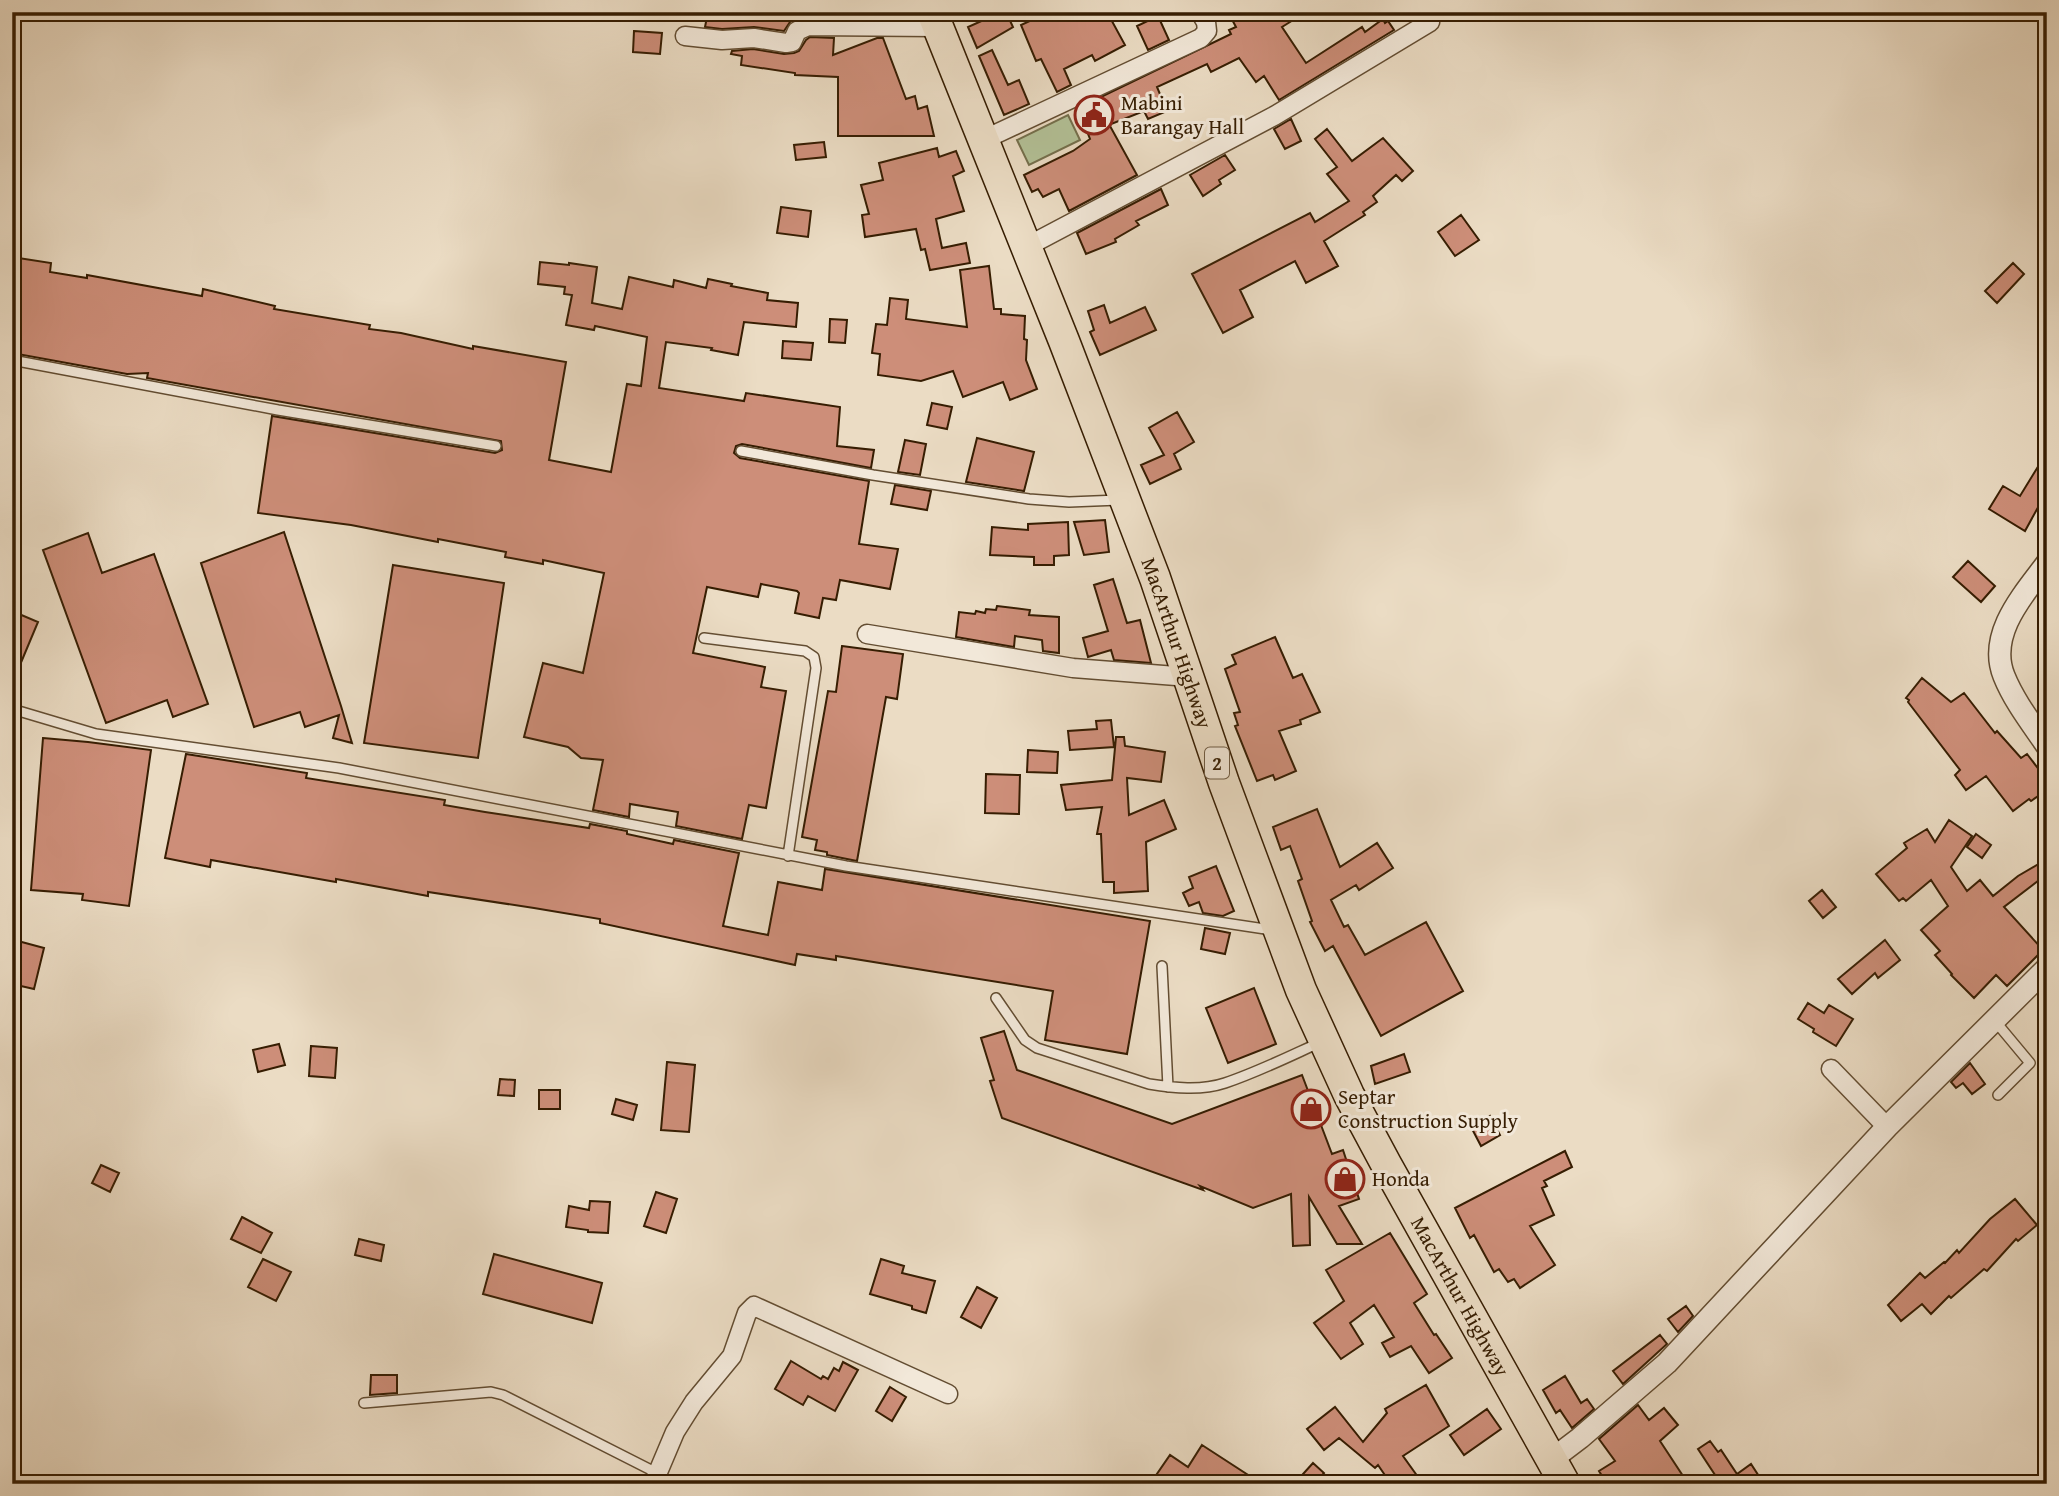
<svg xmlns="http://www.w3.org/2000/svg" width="2059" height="1496" font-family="'Gentium Book Plus',serif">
<rect width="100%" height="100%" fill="#ebdcc4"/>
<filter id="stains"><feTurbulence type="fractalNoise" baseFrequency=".00286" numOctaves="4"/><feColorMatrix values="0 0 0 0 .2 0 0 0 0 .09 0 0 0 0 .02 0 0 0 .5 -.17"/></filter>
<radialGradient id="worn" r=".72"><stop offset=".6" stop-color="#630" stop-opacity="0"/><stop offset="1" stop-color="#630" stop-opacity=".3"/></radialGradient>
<path fill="#b3c197" stroke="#746f4c" stroke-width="2" d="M1068,115L1080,140L1029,165L1017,140Z"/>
<path fill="#cd8e79" stroke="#361d02" stroke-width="2" d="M708,12H772L794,16L784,31L754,27L722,29L705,27Z
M982,12H1006L1013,27L977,48L968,27L986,19Z
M1049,12H1107L1125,45L1095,61L1092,55L1064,69L1071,85L1057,92L1041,59L1036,61L1021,25Z
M1228,12H1306L1282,27L1306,63L1362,27L1365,32L1383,19L1385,23L1388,21L1394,30L1279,100L1264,76L1256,82L1239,58L1211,72L1207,64L1157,87L1167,111L1148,119L1144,111L1111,124L1110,126L1137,175L1069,211L1059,189L1043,197L1038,189L1032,192L1024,175L1073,151L1090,139L1078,108L1231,34L1229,30L1236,27Z
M1158,16L1169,40L1148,50L1137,26Z
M634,31L662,33L660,54L633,52Z
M810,37L834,38L833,55L877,38H883L906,99L915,96L918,109L927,106L934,136H838V77L795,75V73L741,65L742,56L731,54L732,51L753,49L784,54L794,53L799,51L806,40Z
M992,50L1008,85L1019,80L1029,104L1004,115L979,56Z
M1291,119L1301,141L1285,149L1274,129Z
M1327,129L1352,161L1383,138L1413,171L1402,181L1396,175L1373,196L1377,202L1363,212L1365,215L1324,241L1338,266L1306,283L1295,261L1240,290L1253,317L1223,333L1192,274L1310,213L1315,222L1349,201L1327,174L1337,167L1315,139Z
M824,142L826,157L796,160L794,145Z
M937,148L939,157L956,151L964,171L953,176L964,211L936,219L942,248L966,243L970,263L930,270L925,249L921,250L916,229L865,237L862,215L869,214L861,185L883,180L879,163Z
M1225,155L1235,170L1219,180L1221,184L1203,196L1190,175Z
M1161,189L1168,205L1136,221L1139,225L1115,239L1116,242L1086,254L1077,233Z
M781,207L811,211L808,237L777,233Z
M1461,215L1479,240L1455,256L1438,232Z
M12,257L51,263L50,272L87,278V275L202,296L203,289L275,306L274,309L370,325L369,329L401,333L473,349V346L566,362L549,460L611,472L627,384L641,386L647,337L595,326L594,330L566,325L572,295L564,294L565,287L538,284L540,262L569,265V263L597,267L592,303L622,309L629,277L673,287L674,280L706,288L708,279L732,284L731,286L768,293L767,300L798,303L796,327L744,322L738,355L711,350L712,348L666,342L659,388L744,401L746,393L840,407L837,446L874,450L871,468L742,444L736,446L734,453L740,458L869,481L859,544L898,549L890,589L840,580L836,600L823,598L819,618L795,613L799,593L797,591L761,584L758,597L707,587L693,653L765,667L761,687L786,691L766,808L749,805L742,839L676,826L678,812L630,804L629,817L593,810L603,760L581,758L568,747L524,737L543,663L583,673L604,573L543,560V564L505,557L506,552L438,539V542L351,525L258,513L272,416L495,453L502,450L501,441L147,378L148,373L127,374L12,353Z
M2013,263L2024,274L1997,303L1985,291Z
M989,266L994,309H1001V314L1025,316L1024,339L1027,340L1026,360L1037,389L1010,400L1003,382L963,397L953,371L921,381L878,375L880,354L872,353L876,324L887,325L890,298L908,300L906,319L967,327L960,270Z
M1104,305L1110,323L1145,307L1156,330L1100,355L1090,332L1094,330L1088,311Z
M830,319L847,320L845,343L829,342Z
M783,341L813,343L811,360L782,358Z
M932,403L952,407L947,429L927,425Z
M1177,412L1194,442L1174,454L1181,469L1150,484L1141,465L1164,455L1149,428Z
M977,438L1034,452L1024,491L966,482Z
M905,440L926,444L920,475L898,472Z
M2047,452V491L2025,531L1989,509L2003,486L2020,496Z
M895,485L931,491L927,510L891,504Z
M1105,520L1109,552L1084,555L1074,522Z
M1068,522L1069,555L1054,556V565H1034V557L990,555L992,527L1028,530V524Z
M284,532L341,706L352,743L333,738L339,715L305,727L300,712L254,727L201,563Z
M88,533L102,573L154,554L208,704L173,717L167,700L106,723L43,550Z
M1968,561L1995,586L1981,602L1953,577Z
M393,565L504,583L478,758L364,743Z
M1113,579L1127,623L1140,620L1151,663L1114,660L1111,650L1088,657L1083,638L1108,631L1094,585Z
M997,606L1030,610L1029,615L1059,617V653L1043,651L1042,640L1015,636L1014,647L956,637L959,612L975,614L976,611L985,613L986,609L996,610Z
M12,611L38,622L12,684Z
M1275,637L1293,678L1302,674L1320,712L1300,720L1301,724L1279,731L1296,771L1275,780L1273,775L1257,781L1235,726L1238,725L1234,713L1240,712L1225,669L1236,664L1232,655Z
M842,646L903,654L897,699L886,697L857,861L827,855V852L815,850L817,840L802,837L828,691L836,692Z
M1922,678L1951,702L1964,693L1995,733L1997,731L2021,758L2027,754L2047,780V790L2031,801L2029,799L2013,811L1986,776L1966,790L1955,775L1960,770L1908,702L1909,700L1906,698Z
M1111,720L1114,747L1070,750L1068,731L1097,729L1096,721Z
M1116,737H1124L1125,746L1165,752L1161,782L1127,778L1129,815L1164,800L1176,829L1146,842L1148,891L1114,893V882H1103L1101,834H1097L1102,807L1066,810L1061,785L1112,780Z
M43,738L88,742L151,750L129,906L82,900L83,894L31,890Z
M1028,750L1058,752L1057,773L1027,772Z
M186,754L307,773L306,778L445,800L444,805L485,812L589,828L590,824L627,831V834L673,844L674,840L739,853L723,926L768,935L778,882L822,890L825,869L1150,921L1127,1054L1045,1040L1053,991L836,956V960L797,954L795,965L600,923V919L534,908L428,892V896L336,879V882L211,860L210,867L165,858Z
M986,774L1020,775L1019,814L985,813Z
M1317,809L1340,867L1377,843L1393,868L1359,890L1356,885L1331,900L1344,927L1348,925L1365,955L1426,922L1463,991L1381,1036L1333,946L1325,951L1310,922L1312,921L1298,881L1302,879L1290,846L1281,850L1273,827Z
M1949,820L1972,836L1951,867L1967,891L1980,880L1993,896L2018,876L2047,859V874L2004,907L2043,950L2007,986L1996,975L1974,998L1951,975L1952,974L1935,955L1940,951L1921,930L1948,906L1931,880L1906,901L1903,898L1899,901L1876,874L1907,848L1904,843L1927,829L1935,842Z
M1976,834L1991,845L1982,858L1967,847Z
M1216,866L1234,911L1223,916L1203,913L1199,902L1189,906L1183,893L1193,888L1189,877Z
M1822,890L1836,907L1823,918L1809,901Z
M1205,928L1230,933L1225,954L1201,949Z
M1885,940L1900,960L1878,978L1875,973L1852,994L1838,979Z
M18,941L44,948L34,989L12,984V963Z
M1254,988L1276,1044L1228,1063L1206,1008Z
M1808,1003L1824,1013L1829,1005L1853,1019L1836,1046L1813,1032L1814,1029L1798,1019Z
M1004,1031L1017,1070L1172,1124L1302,1075L1332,1154L1343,1150L1359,1199L1339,1206L1362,1244H1337L1309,1197L1310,1245L1293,1246L1291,1194L1253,1208L1200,1186L1203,1190L1002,1118L990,1081L994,1080L981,1038Z
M279,1044L285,1065L258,1072L253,1050Z
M311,1046L337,1048L335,1078L309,1076Z
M1404,1054L1410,1072L1375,1084L1371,1066Z
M667,1062L695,1065L689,1132L661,1130Z
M1970,1063L1985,1084L1972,1094L1963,1083L1956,1088L1951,1082Z
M500,1079L515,1080L514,1096L498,1095Z
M539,1090H560V1109H539Z
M616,1099L637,1105L633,1120L612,1114Z
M1490,1116L1500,1135L1481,1146L1471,1127Z
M1565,1151L1572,1167L1544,1181L1547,1186L1542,1188L1554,1215L1530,1226L1555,1265L1520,1288L1514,1279L1508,1282L1499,1269L1494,1272L1474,1235L1470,1238L1455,1208Z
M101,1165L119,1173L110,1192L92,1183Z
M656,1192L677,1199L666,1233L644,1226Z
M2015,1199L2037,1225L2018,1241L2016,1239L1987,1271L1984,1269L1951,1298L1949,1296L1931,1314L1922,1304L1901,1321L1888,1305L1920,1273L1925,1278L1944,1262L1945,1263L1957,1250L1959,1253L1990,1219Z
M590,1201L610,1202L608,1233L588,1232V1230L566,1227L569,1206L589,1210Z
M242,1217L272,1233L261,1253L231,1239Z
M1390,1233L1427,1294L1414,1303L1434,1335L1436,1334L1452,1358L1429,1373L1411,1346L1390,1357L1382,1343L1394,1337L1374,1305L1350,1323L1363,1344L1341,1359L1314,1323L1344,1301L1326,1270Z
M359,1239L384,1245L381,1261L355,1255Z
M494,1254L602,1283L592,1323L483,1294Z
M263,1259L291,1272L276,1301L248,1287Z
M881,1259L904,1266L902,1273L935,1281L926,1313L912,1309V1306L870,1294Z
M977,1287L997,1298L981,1328L961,1317Z
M1686,1306L1693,1316L1678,1332L1668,1319Z
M1660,1335L1667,1344L1623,1384L1613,1371Z
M791,1361L821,1379L823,1376L828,1379L834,1368L839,1371L843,1362L858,1370L835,1411L808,1396L803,1405L775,1389Z
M371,1375H397V1393L370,1395Z
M1565,1376L1581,1403L1587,1399L1594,1409L1572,1428L1560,1410L1556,1413L1543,1390Z
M1426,1385L1449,1426L1403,1456L1423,1484H1391L1378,1465L1375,1468L1339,1438L1324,1450L1307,1429L1335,1407L1363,1442L1387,1413L1385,1409Z
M890,1387L906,1397L892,1421L876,1411Z
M1638,1405L1649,1420L1664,1408L1678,1425L1660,1441L1683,1476L1671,1484H1607L1599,1471L1615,1461L1599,1439Z
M1487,1409L1501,1429L1464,1455L1450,1435Z
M1710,1441L1718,1452L1721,1450L1737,1474L1751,1464L1764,1484H1721L1698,1449Z
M1202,1445L1262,1484H1150L1170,1455L1188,1467Z
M1313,1463L1324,1473L1315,1484H1294Z"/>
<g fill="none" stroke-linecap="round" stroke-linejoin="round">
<defs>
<path id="service" d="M12,360L278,410L496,446
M741,451L873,475L1029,499L1069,502L1119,500
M704,638L805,651L814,657L816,668L788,856
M12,709L96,734L339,768L846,866L1272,930
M1162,966L1168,1087
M996,998L1025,1040L1037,1048L1149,1084C1174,1088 1201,1091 1225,1083C1258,1072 1290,1056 1321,1042
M1995,1021L2030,1063L1998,1095
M364,1403L491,1392L503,1395L657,1473"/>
<path id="minor" d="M685,36L722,40L754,38L786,43L792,42L797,31L808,26L938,27
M983,140L1201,38L1207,31L1206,22L1200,12
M1026,247L1274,116L1430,22
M867,634L1073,668L1189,677
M1831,1069L1887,1127
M653,1484L675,1432L694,1402L732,1356L747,1313L754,1306L948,1394"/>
<path id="tertiary" d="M2047,563C2024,594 1987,634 2004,676C2014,701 2032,724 2047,746
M1551,1460L1580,1438L1667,1363L1887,1127L2047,968"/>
<g id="trunk">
<path id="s1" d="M932,12L1064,341L1155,578L1224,783L1301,990L1349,1095L1386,1164L1565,1484"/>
</g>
</defs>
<use href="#service" stroke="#634d32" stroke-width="12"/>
<use href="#minor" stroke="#634d32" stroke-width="21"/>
<use href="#tertiary" stroke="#634d32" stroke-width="24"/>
<use href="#trunk" stroke="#361d02" stroke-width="33"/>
<use href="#service" stroke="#f2e8d9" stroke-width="9"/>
<use href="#minor" stroke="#f2e8d9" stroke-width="18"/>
<use href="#tertiary" stroke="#f2e8d9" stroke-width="21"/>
<use href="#trunk" stroke="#ebdcc4" stroke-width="30"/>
</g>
<defs>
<symbol id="civic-ring" viewBox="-11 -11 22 22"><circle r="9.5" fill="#f2e8d9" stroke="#8f2418" stroke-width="1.5"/><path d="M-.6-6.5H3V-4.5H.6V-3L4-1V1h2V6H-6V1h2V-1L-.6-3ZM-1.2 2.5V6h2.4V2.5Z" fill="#8f2418"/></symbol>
<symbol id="shop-ring" viewBox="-11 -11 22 22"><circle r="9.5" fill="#f2e8d9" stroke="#8f2418" stroke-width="1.5"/><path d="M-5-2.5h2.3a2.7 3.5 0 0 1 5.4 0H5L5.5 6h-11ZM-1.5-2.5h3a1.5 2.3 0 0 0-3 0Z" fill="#8f2418"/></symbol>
</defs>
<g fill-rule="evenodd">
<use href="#civic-ring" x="1072" y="93" width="44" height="44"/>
<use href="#shop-ring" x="1289" y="1087" width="44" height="44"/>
<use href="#shop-ring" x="1323" y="1157" width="44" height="44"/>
</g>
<g text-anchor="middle" stroke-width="6" stroke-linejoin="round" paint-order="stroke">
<rect fill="#f2e8d9" stroke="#6e5a42" stroke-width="2" x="1205" y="747.5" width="24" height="31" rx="5"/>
<g font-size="19" font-weight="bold" fill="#361d02">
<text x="1217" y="770">2</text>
</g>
<g font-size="21" fill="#361d02" stroke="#f2e8d9" text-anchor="start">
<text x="1121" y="110">Mabini<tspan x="1121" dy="24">Barangay Hall</tspan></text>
<text x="1338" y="1104">Septar<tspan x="1338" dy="24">Construction Supply</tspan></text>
<text x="1372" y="1186">Honda</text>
</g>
<g font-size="21" fill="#361d02" stroke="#f2e8d9">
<text dy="7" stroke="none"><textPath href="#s1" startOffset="677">MacArthur Highway</textPath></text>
<text dy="7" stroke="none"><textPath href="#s1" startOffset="1391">MacArthur Highway</textPath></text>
</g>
</g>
<rect width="2059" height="1496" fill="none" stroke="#ebdcc4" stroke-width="42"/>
<rect x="14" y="14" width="2031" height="1468" fill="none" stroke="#361d02" stroke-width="3.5"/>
<rect x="21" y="21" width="2017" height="1454" fill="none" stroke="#361d02" stroke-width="2"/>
<rect width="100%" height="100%" filter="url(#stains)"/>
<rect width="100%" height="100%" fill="url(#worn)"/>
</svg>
